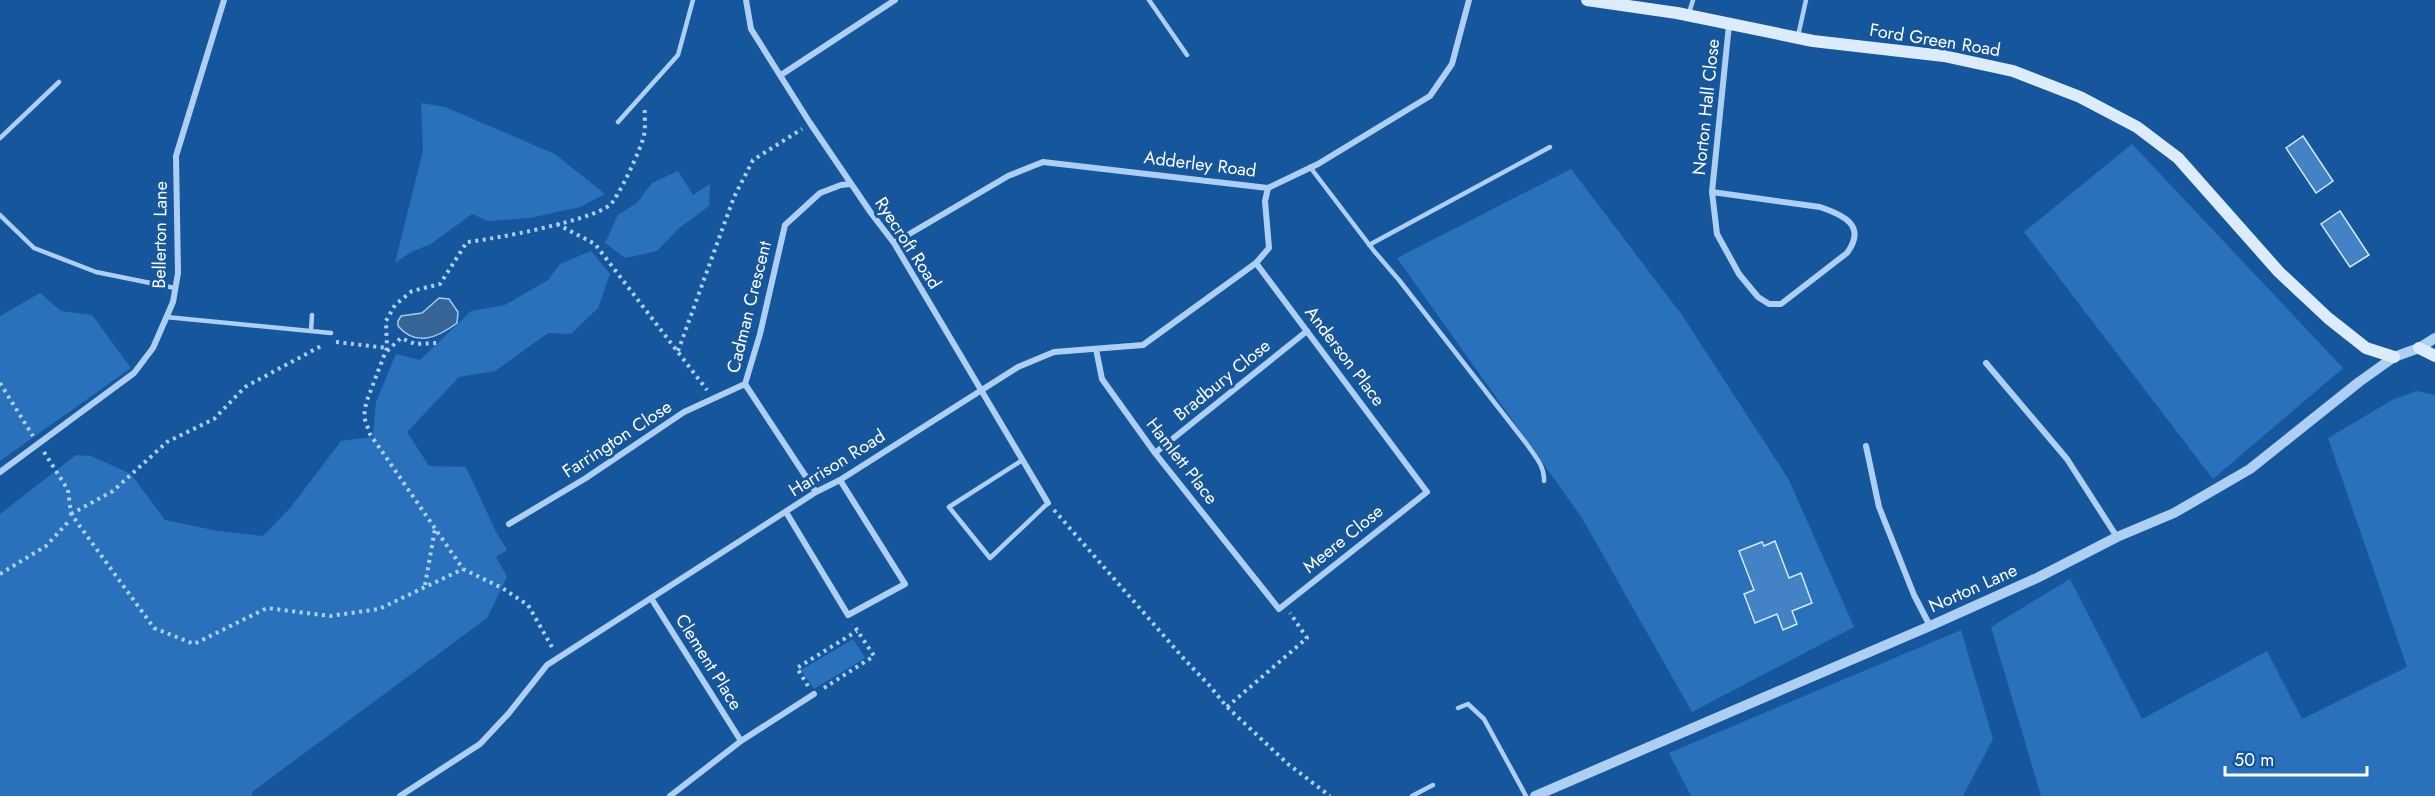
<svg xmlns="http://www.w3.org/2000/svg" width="2435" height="796" font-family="Jost,sans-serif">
<rect width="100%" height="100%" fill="#16569d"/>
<path fill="#2971bb" d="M421,103L445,107L555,154L605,194L580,207L530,218L488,221L472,214L431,244L411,252L395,263L423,150Z
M2132,144L2343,368L2213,479L2024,232Z
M1571,169L1682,315L1789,480L1854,627L1692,712L1582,518L1397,258Z
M678,171L693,195L710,184L709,206L678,229L657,251L625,258L605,243L618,215L637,203L652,183Z
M591,251L610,274L598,308L571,334L548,333L495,371L459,377L407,432L429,466L466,467L496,532L507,550L496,557L507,577L487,618L252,792V796H0V514L76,455L91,456L131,474L165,520L218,531L263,536L291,507L341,441L373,437L376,402L396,354L420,360L471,311L505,305L548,280L560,264Z
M40,293L61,311L92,315L131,368L0,461V316Z
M2417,391L2435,395V796H2041L1991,627L2070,579L2142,719L2267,651L2302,719L2407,667L2328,438L2394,399Z
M1961,630L1993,739L1963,796H1691L1669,753Z
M853,639L865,658L814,689L801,670Z"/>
<path fill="#376598" stroke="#9fcbf6" stroke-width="1.5" d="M439,298L449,299L458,312L457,323C437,338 416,347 398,326V321L401,316L422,313Z"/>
<path fill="#4382c5" stroke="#d5e9fd" stroke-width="1.5" d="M2303,136L2333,181L2316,193L2286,148Z
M2340,211L2369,255L2350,267L2321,224Z
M1775,541L1789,578L1801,573L1812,603L1792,611L1797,624L1783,630L1777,614L1755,623L1744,594L1754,590L1739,551L1762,542L1764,546Z"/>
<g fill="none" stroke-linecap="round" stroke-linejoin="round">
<path stroke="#adcff3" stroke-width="4" stroke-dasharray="3 4.5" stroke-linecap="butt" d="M557,224L595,244L707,390
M336,342L387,348
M387,351L401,338L415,344L437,343
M678,351L734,197L753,160L802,129
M0,383L33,436
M44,452L68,490L71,514L154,628L194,644L267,608L330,616L379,609L463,569
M1054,510L1185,660L1209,685L1227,707L1288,764L1330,796
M71,514L113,491L167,442L214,419L245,387L323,345
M0,574L46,546L70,520
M425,585L435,529
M552,647L528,605L502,588L463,569L370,434L364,417L366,403L387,348L386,321L395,305L412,291L440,284L467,242C495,239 590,221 610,205C618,198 642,147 644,135C646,127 644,116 645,108
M808,686L797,668L857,631
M824,688L874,656L853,624
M1227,707L1307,638L1290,613"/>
<path stroke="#adcff3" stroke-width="4.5" d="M1149,0L1187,55
M1689,13L1693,0
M1798,36L1806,0
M618,122L678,55L693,0
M0,138L59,82
M1310,167L1374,251L1399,280L1526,443C1534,455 1545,466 1544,481
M0,215L34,248L96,272L175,288
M1369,245L1550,147
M166,317L331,333
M311,331L312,315
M1021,461L949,507L990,558L1048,503
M1458,708L1468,704L1484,719L1526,796
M1412,796L1433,785"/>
<path stroke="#adcff3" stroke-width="6" d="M746,0L751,29L810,123L871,213L894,243L1048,503
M781,75L895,0
M1712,192L1820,207C1844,215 1867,226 1847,253L1781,304H1769L1758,297L1739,274L1717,234L1712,192L1729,25
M894,243L1008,176L1043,162L1268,188L1318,164L1430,96L1452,64L1469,0
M1096,349L1102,379L1155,453L1279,609L1427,492L1256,263
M1986,363L2067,459L2117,537
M1866,446L1879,507L1914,595L1930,626
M1155,453L1307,331
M0,472L134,373L153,348L173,302L178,273L176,156L224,0
M816,492L745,384L760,334L785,225L820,193L841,185L851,184
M786,512L848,615L905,584L840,480
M509,524L586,478L684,412L745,384
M651,598L741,741
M400,796L480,744L509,713L547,665L816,492L840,480L1018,367L1054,352L1143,345L1256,263L1269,248L1265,201L1268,188
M670,796L741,741L814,694"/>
<path stroke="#adcff3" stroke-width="10" d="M1535,796L1930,626L2037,578L2117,537L2174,513L2250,469L2359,382L2394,357L2419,348L2435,338"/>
<path stroke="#dcecfd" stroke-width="12" d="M1587,0L1677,13L1813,41L1944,56L2013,71L2080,97L2137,127L2178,158L2279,272L2328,318L2366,348L2394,357
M2419,348L2435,356"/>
</g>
<g text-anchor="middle" stroke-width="6" stroke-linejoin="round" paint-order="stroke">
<g font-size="18" fill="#fff" stroke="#16569d">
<text transform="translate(1935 40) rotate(9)" y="6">Ford Green Road</text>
<text transform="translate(1706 107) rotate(-84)" y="6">Norton Hall Close</text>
<text transform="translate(1200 164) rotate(7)" y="6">Adderley Road</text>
<text transform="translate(160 235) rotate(-89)" y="6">Bellerton Lane</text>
<text transform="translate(908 243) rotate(57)" y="6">Ryecroft Road</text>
<text transform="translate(749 307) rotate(-76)" y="6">Cadman Crescent</text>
<text transform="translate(1345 356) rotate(53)" y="6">Anderson Place</text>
<text transform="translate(1222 380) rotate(-39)" y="6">Bradbury Close</text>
<text transform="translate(617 439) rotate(-33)" y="6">Farrington Close</text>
<text transform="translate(1182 461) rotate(52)" y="6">Hamlett Place</text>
<text transform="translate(837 463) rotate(-32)" y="6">Harrison Road</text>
<text transform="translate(1343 539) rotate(-39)" y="6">Meere Close</text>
<text transform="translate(1973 588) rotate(-24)" y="6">Norton Lane</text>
<text transform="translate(709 662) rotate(58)" y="6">Clement Place</text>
</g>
</g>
<path d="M2225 766v9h142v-9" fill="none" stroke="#ffffff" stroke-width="3"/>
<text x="2234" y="766" font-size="18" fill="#ffffff" stroke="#16569d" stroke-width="4.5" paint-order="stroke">50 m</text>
</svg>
